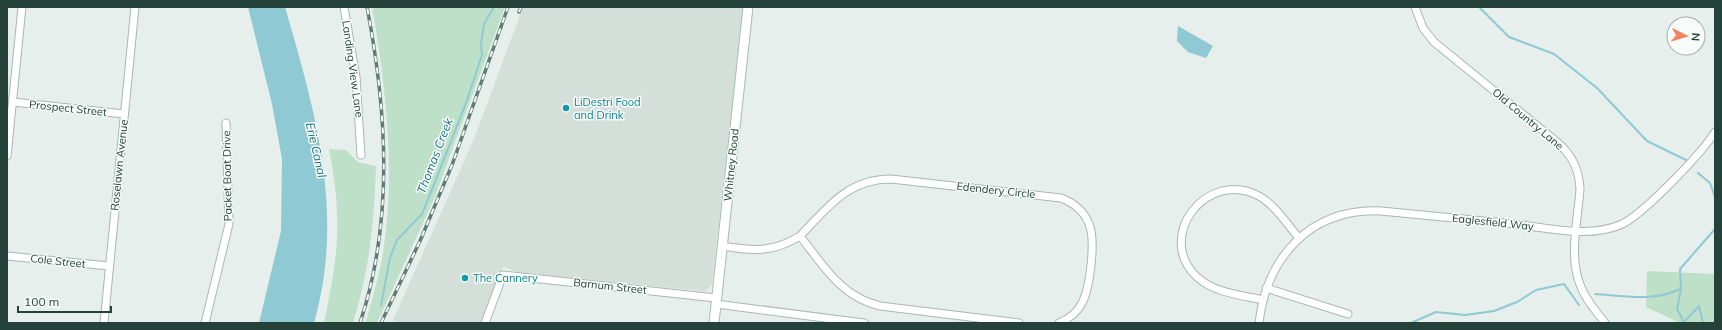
<svg xmlns="http://www.w3.org/2000/svg" width="1722" height="330" font-family="Mulish,sans-serif">
<rect width="100%" height="100%" fill="#e6efeb"/>
<path fill="#d4dfda" d="M523,7H743L712,284L706,291H702L522,273L503,267L482,323H397L393,320L474,139Z"/>
<path fill="#bfe0c8" d="M372,7H505L434,199L377,323L366,322C370,305 376,287 380,269C397,186 387,90 372,7Z
M329,149L346,150L358,162L376,166C374,224 370,267 353,323H324C331,288 339,252 337,216C337,194 333,172 329,149Z
M1647,271L1715,274V323H1677L1676,321L1646,307Z"/>
<path fill="#8ec9d4" d="M248,7H285C316,114 345,213 314,323H259L281,231L282,159L272,104Z
M1178,26L1213,46L1206,58L1188,52L1177,41Z"/>
<g fill="none" stroke-linecap="round" stroke-linejoin="round">
<path stroke="#8ec9d4" stroke-width="2" d="M1479,7L1509,37L1554,54L1597,88L1647,141L1686,160
M1698,173L1710,183L1715,197
M1595,294C1624,296 1654,302 1680,289
M381,305L390,258L397,240L422,214L433,187L466,103L482,55L481,44L484,24L494,7
M1411,323L1436,312L1465,315L1494,311L1517,302L1536,290L1564,284L1579,305
M1703,323L1699,306L1684,322L1677,309L1681,289L1680,269L1715,229"/>
<defs>
<path id="minor" d="M344,7L356,77L361,155
M1415,7L1423,28L1434,42L1557,142C1572,155 1579,169 1580,189C1578,220 1568,258 1581,287C1586,301 1597,312 1605,323
M13,102L124,114
M7,156L22,7
M722,246C753,251 773,253 800,236
M7,256L109,266
M1266,288L1348,314
M1263,300C1241,295 1214,293 1197,277C1154,237 1207,168 1259,196C1275,205 1287,224 1299,238
M716,304L864,323
M104,323L135,7
M205,323L229,224L226,123
M485,323L503,275L716,298
M1019,323L880,306C841,297 823,265 800,236C828,207 848,179 891,179L1061,198C1074,203 1084,211 1089,224C1096,240 1090,288 1082,303C1077,313 1069,319 1059,323
M1259,323C1267,256 1311,208 1381,211C1426,215 1470,220 1515,224C1547,228 1589,238 1620,225C1642,216 1702,153 1715,132"/>
<path id="secondary" d="M714,323L748,7"/>
</defs>
<use href="#minor" stroke="#a8b8b2" stroke-width="9"/>
<use href="#secondary" stroke="#a4bbb3" stroke-width="11"/>
<use href="#minor" stroke="#fff" stroke-width="7"/>
<use href="#secondary" stroke="#fff" stroke-width="9"/>
<defs>
<path id="rail" d="M519,12L521,7
M360,323C394,221 387,111 367,7
M381,323L420,241L452,165L508,7"/>
</defs>
<use href="#rail" stroke="#5f7d75" stroke-width="3.5"/>
<use href="#rail" stroke="#f7fbf9" stroke-width="2" stroke-dasharray="6" stroke-linecap="butt"/>
</g>
<g fill="#0f9aa8" stroke="#f7fbf9" stroke-width="1.5">
<circle cx="566" cy="108" r="4"/>
<circle cx="465" cy="278" r="4"/>
</g>
<g text-anchor="middle" stroke-width="3" stroke-linejoin="round" paint-order="stroke">
<g font-size="11" fill="#24423a" stroke="#f7fbf9">
<text transform="translate(353 69) rotate(82)" y="4">Landing View Lane</text>
<text transform="translate(68 108) rotate(6)" y="4">Prospect Street</text>
<text transform="translate(1528 119) rotate(40)" y="4">Old Country Lane</text>
<text transform="translate(119 165) rotate(-84)" y="4">Roselawn Avenue</text>
<text transform="translate(731 165) rotate(-84)" y="4">Whitney Road</text>
<text transform="translate(227 176) rotate(-91)" y="4">Packet Boat Drive</text>
<text transform="translate(996 190) rotate(6)" y="4">Edendery Circle</text>
<text transform="translate(1493 222) rotate(6)" y="4">Eaglesfield Way</text>
<text transform="translate(58 261) rotate(6)" y="4">Cole Street</text>
<text transform="translate(610 286) rotate(6)" y="4">Barnum Street</text>
</g>
<g font-size="11" fill="#0d838f" stroke="#f7fbf9" text-anchor="start">
<text x="574" y="106">LiDestri Food<tspan x="574" dy="13">and Drink</tspan></text>
<text x="473" y="282">The Cannery</text>
</g>
<g font-size="12" font-style="italic" fill="#1c6f80" stroke="#f7fbf9">
<text transform="translate(316 150) rotate(77)" y="4">Erie Canal</text>
<text transform="translate(435 156) rotate(-69)" y="4">Thomas Creek</text>
</g>
</g>
<rect width="1722" height="330" fill="none" stroke="#24423a" stroke-width="16"/>
<g transform="translate(1686 36) rotate(95)"><circle r="19" fill="#f7fbf9" stroke="#a3b1ad"/>
<path d="M0-3L7 15L0 10L-7 15Z" fill="#f4845f"/>
<text y="-6" font-size="11" font-weight="bold" text-anchor="middle" fill="#24423a">N</text>
</g>
<path d="M18 306v6h93v-6" fill="none" stroke="#24423a" stroke-width="2"/>
<text x="24" y="306" font-size="12" fill="#24423a" stroke="#f7fbf9" stroke-width="3" paint-order="stroke">100 m</text>
</svg>
